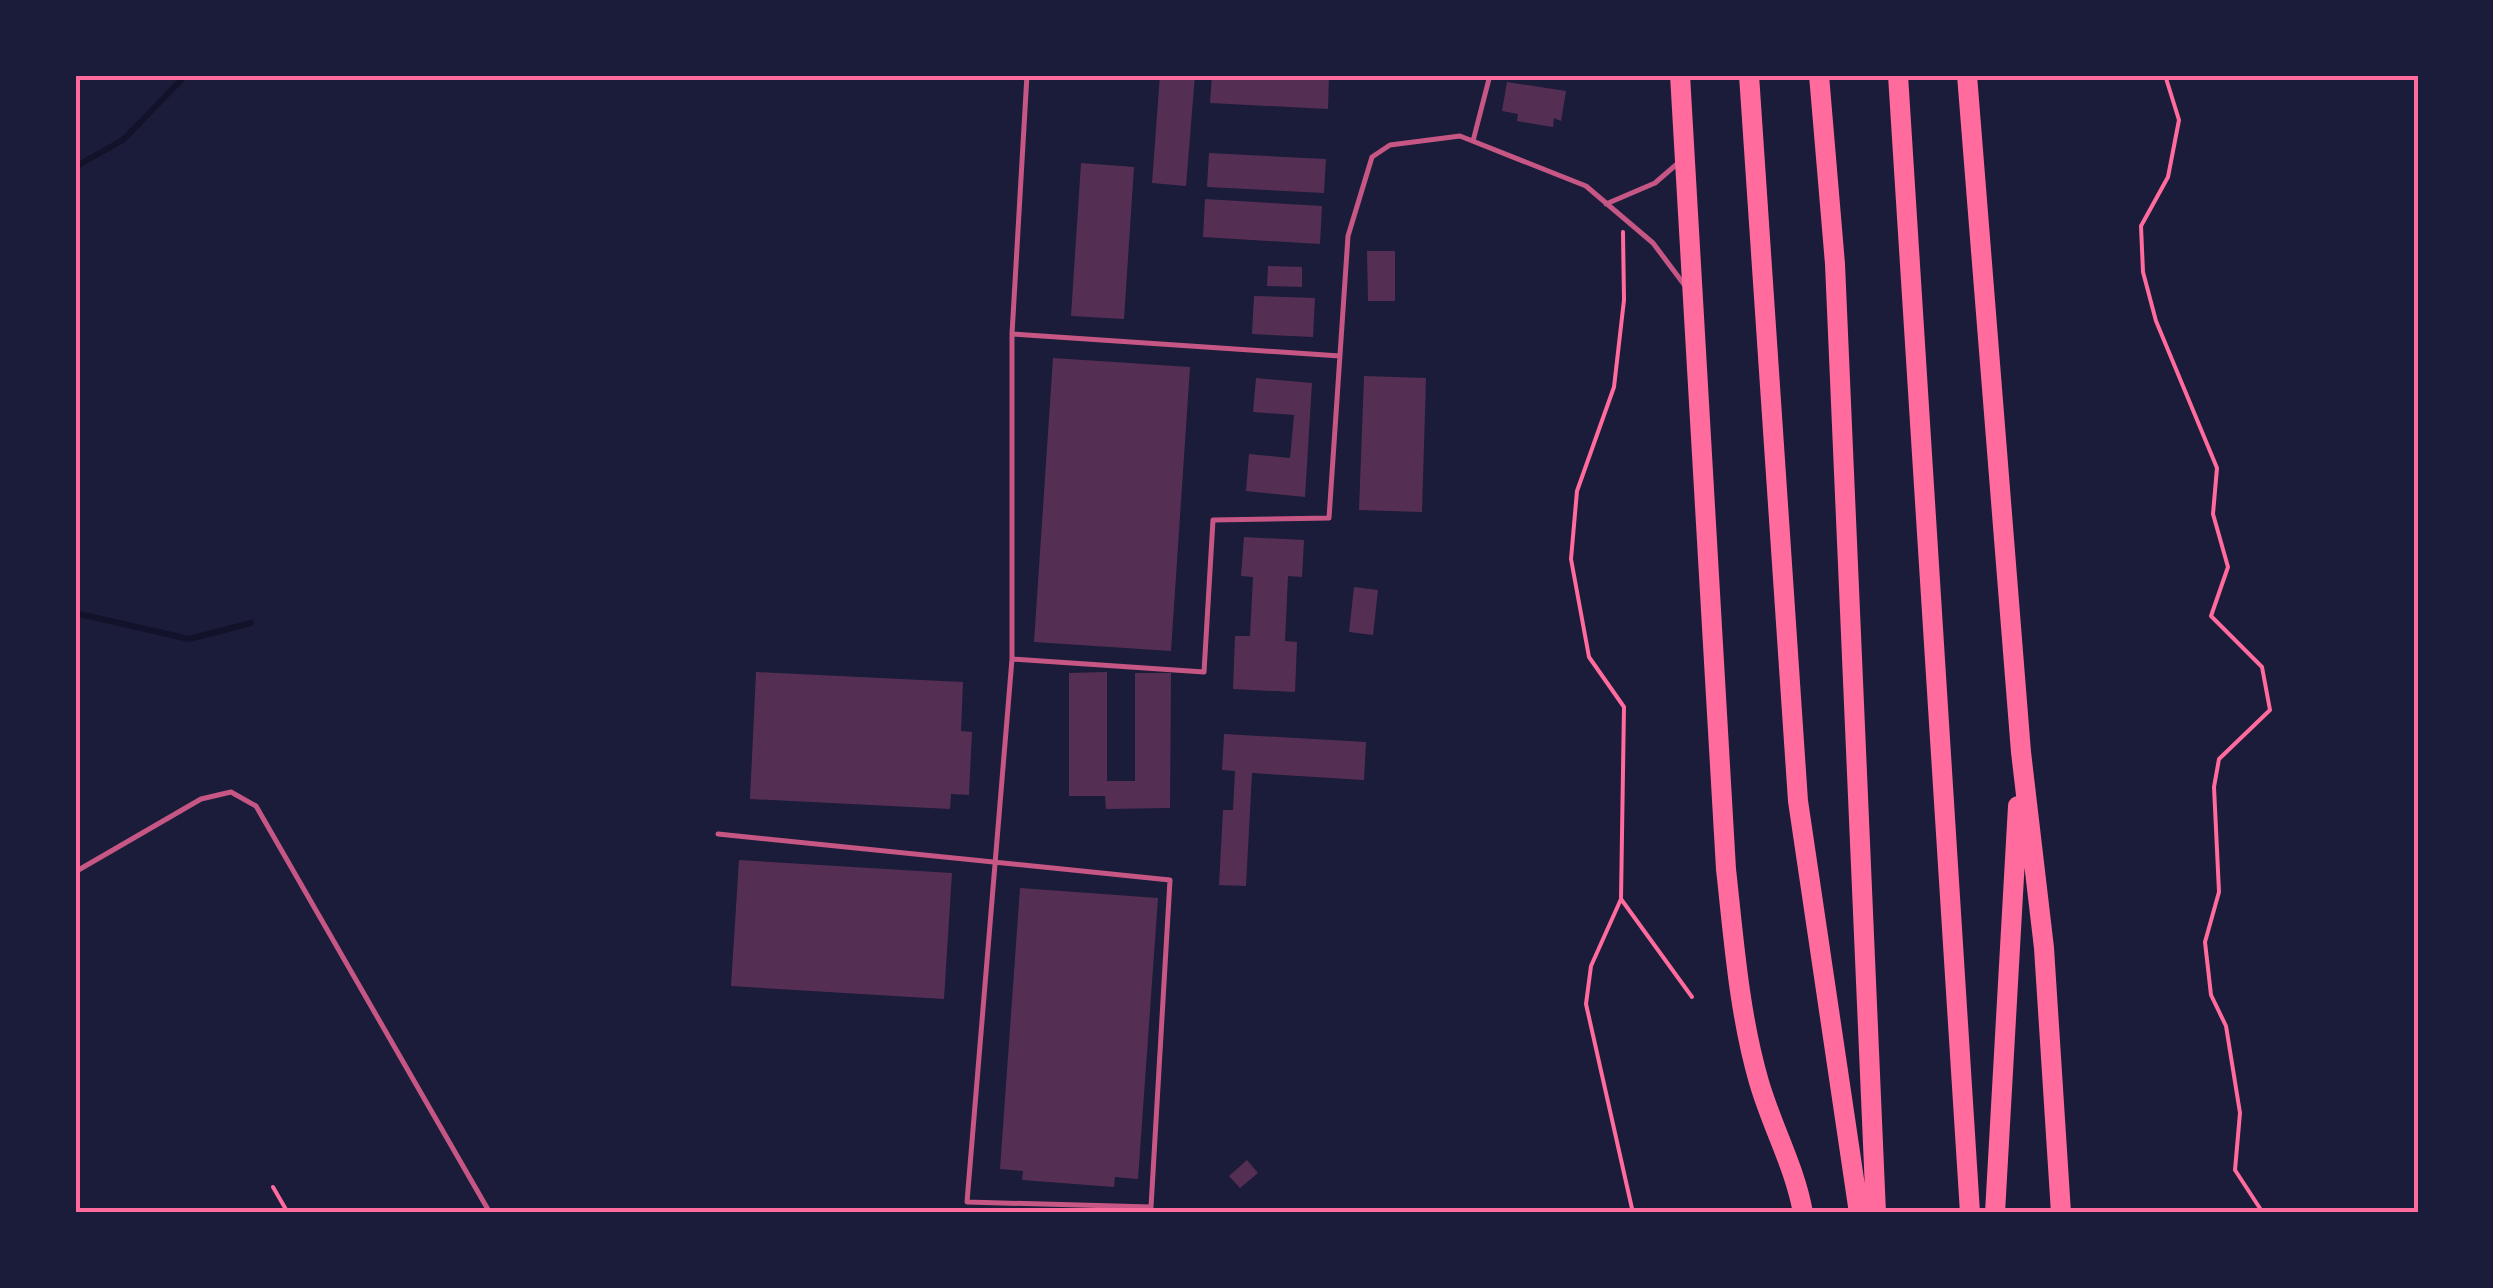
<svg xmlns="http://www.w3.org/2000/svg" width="2493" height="1288" font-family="'PT Sans Narrow',sans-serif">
<rect width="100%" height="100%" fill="#1b1b3a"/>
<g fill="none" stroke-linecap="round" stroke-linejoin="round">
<path stroke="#12122b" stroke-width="6" d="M75,167L123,140L186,75
M75,613L189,639L251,623"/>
</g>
<path fill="#542f53" d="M1160,75H1195L1186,186L1152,183Z
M1212,75H1329L1328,109L1210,103Z
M1507,82L1566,91L1561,121L1554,118L1553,127L1517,121L1518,114L1502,111Z
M1209,153L1326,159L1324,193L1207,187Z
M1081,163L1134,167L1124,319L1071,316Z
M1205,199L1322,206L1320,244L1203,237Z
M1367,251H1395V301H1368Z
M1268,266L1302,267V287L1267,286Z
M1254,296L1315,298L1313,337L1252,334Z
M1053,358L1190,367L1171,651L1034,642Z
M1364,376L1426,378L1422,512L1359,510Z
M1256,378L1312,383L1305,497L1246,491L1249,454L1290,458L1294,415L1253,412Z
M1244,537L1304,540L1302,577L1288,576L1285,641L1297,642L1295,692L1233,689L1235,636H1250L1253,577L1241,576Z
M1354,587L1378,590L1373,635L1349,632Z
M756,672L963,682L961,731L972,732L969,795L951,794L950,809L750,799Z
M1107,672V781H1135V673H1171L1170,808L1106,809L1105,796H1069V673Z
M1224,734L1366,742L1364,780L1252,773L1246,886L1219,885L1223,810H1233L1235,771L1222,770Z
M739,860L952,873L944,999L731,986Z
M1020,888L1158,898L1138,1179L1115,1177L1114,1187L1022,1180L1023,1171L1000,1169Z
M1247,1160L1258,1173L1240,1188L1229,1176Z"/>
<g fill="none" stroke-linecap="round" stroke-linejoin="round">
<path stroke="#ff6b9d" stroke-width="4" d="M2165,75L2179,120L2168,177L2141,226L2143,272L2156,321L2217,468L2213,514L2228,567L2211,616L2262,667L2270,710L2219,759L2214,787L2219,892L2205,942L2211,995L2226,1026L2240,1113L2235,1170L2263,1213
M1623,232L1624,300L1614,387L1577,491L1571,559L1589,657L1624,707L1621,899L1692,997
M1621,899L1591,966L1586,1004L1633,1213
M273,1187L288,1213"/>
<path stroke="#c65784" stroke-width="5" d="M1473,141L1490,75
M1606,204L1655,183L1677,164
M1013,334L1340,356
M1012,659L1204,672L1213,520L1329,518L1348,236L1372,157L1390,145L1460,136L1586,186L1653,243L1686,287
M718,834L1170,880L1151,1207L967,1202L1012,659V334L1027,75
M75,872L201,799L231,792L256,806L490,1213"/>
<path stroke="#ff6b9d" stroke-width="20" d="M1680,75L1726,869C1734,941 1739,1013 1759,1082C1772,1127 1795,1167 1803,1213
M1749,75L1798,801L1859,1213
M1819,75L1835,264L1876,1213
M1898,75L1970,1213
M1967,75L2021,752L2044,948L2061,1213
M1995,1213L2018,806"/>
</g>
<rect width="2493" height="1288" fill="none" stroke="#1b1b3a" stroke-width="155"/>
<rect x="78" y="78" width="2338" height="1132" fill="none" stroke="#ff6b9d" stroke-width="4"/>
</svg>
